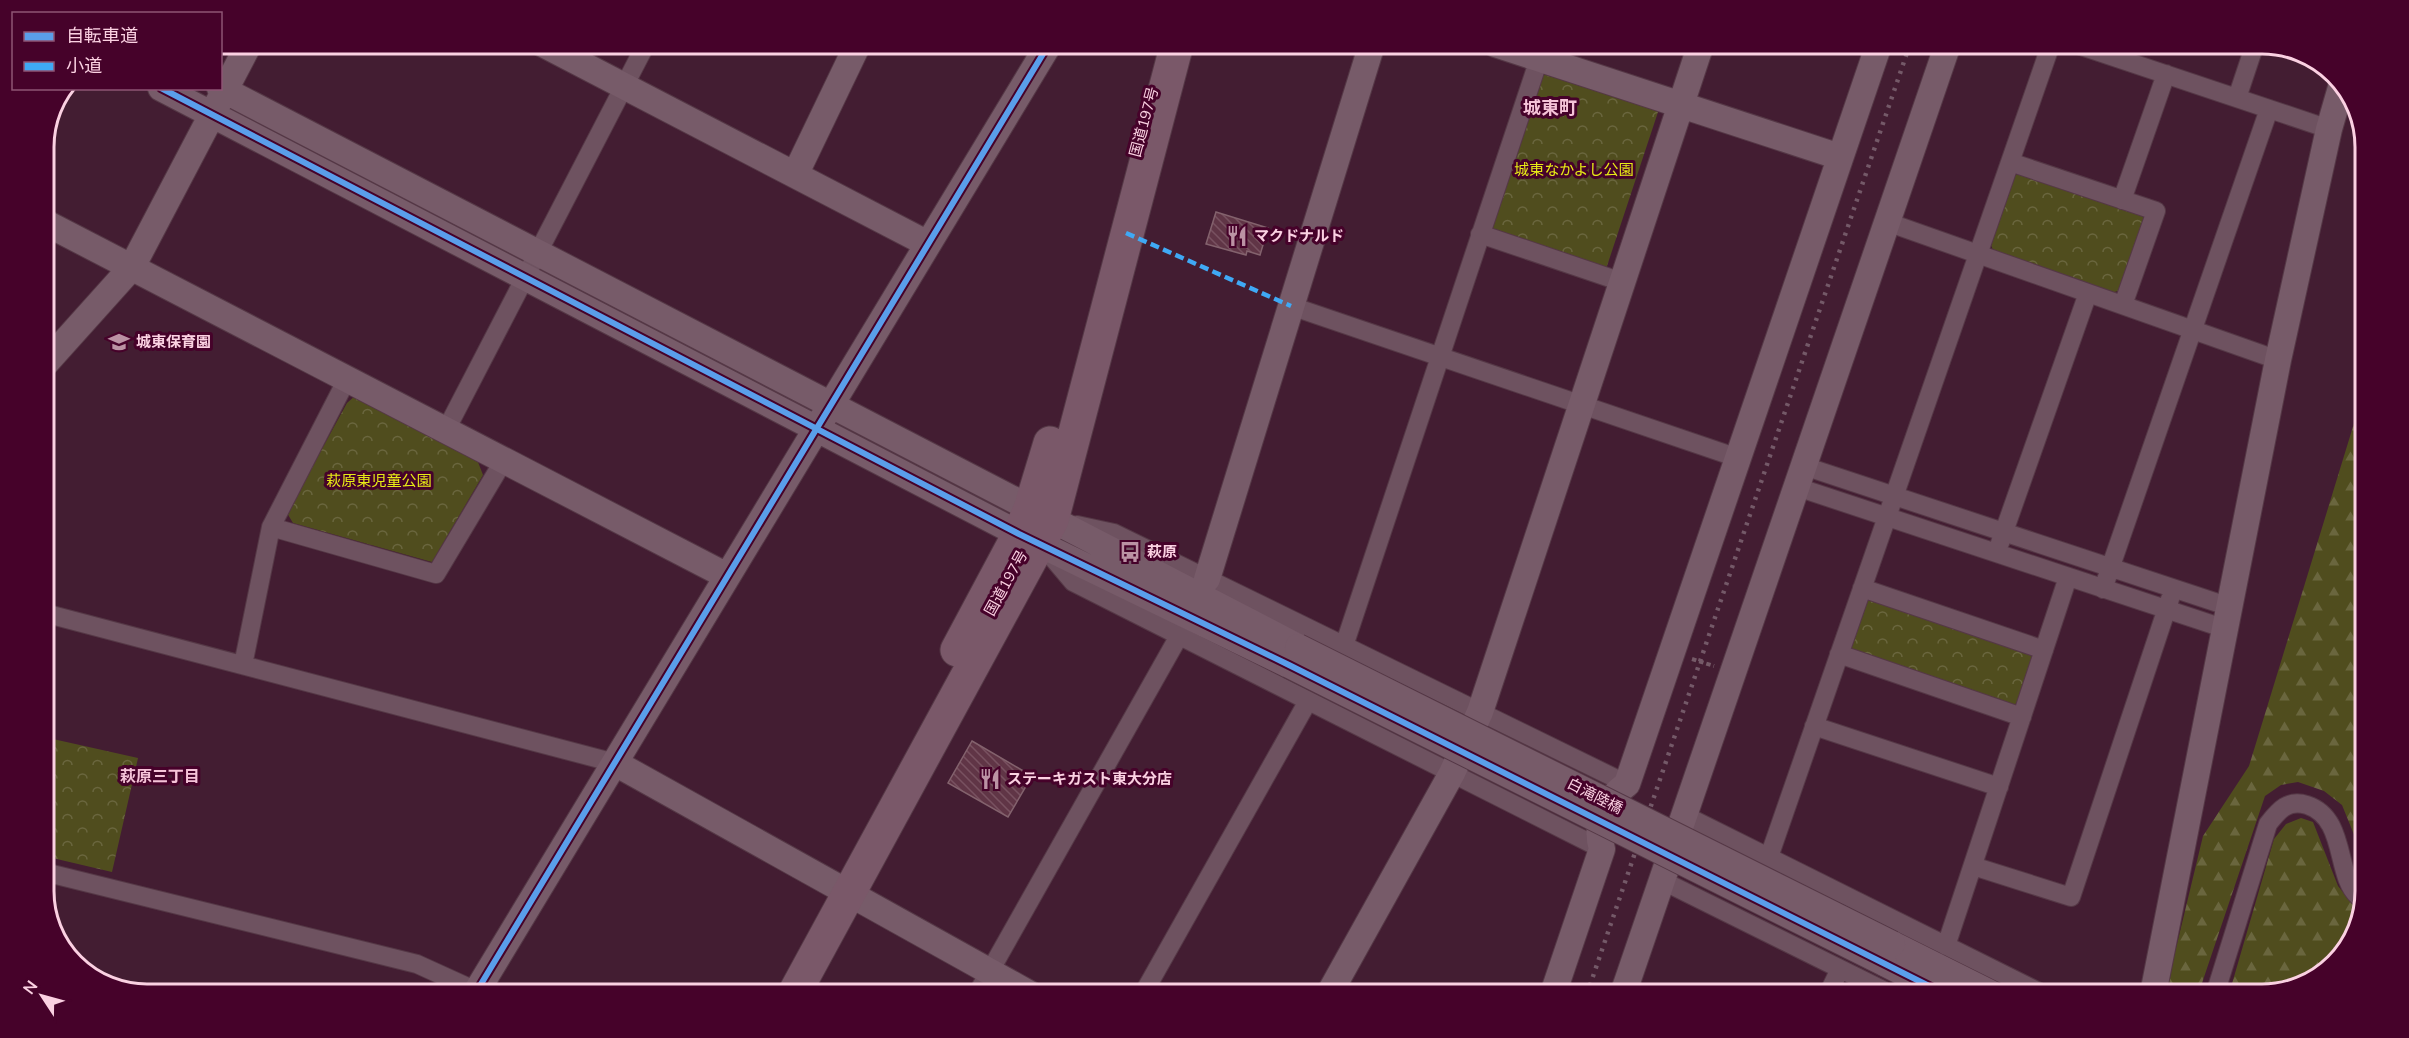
<svg xmlns="http://www.w3.org/2000/svg" width="2409" height="1038" font-family="Mulish,'Noto Sans JP',sans-serif">
<defs>
<pattern id="forest-firs" width="22" height="20" patternUnits="userSpaceOnUse" patternTransform="scale(1.5)"><rect width="22" height="20" fill="#504d1e"/><path d="M5 1l3.5 6h-7zM16 11l3.5 6h-7z" fill="#6a663e"/></pattern>
<pattern id="park-crowns" width="20" height="18" patternUnits="userSpaceOnUse" patternTransform="scale(1.5)"><rect width="20" height="18" fill="#504d1e"/><path d="M2 6a3 3 0 1 1 6 0M12 15a3 3 0 1 1 6 0" fill="none" stroke="#6a663e"/></pattern>
<pattern id="building-back-hatch" width="6" height="6" patternUnits="userSpaceOnUse" patternTransform="scale(1.5)"><rect width="6" height="6" fill="#603546"/><path d="M-1 5l2 2M0 0l6 6M5-1l2 2" fill="none" stroke="#785160"/></pattern>
</defs>
<rect width="100%" height="100%" fill="#431d32"/>
<path fill="url(#forest-firs)" d="M2363,394L2359,847L2342,805L2324,791L2298,782L2281,785L2265,796L2199,992L2196,994H2165L2203,836L2249,766Z
M2301,818L2313,822L2338,886L2358,911V930L2320,977L2262,994H2229L2274,839L2286,824Z"/>
<path fill="url(#park-crowns)" d="M1542,71L1659,109L1606,269L1489,232Z
M2021,173L2140,212L2146,221L2123,289L2112,293L1993,250L1989,240L2011,177Z
M356,395L478,462L483,475L432,562L293,523L287,513L347,403Z
M1871,597L2029,650L2035,659L2022,700L2012,706L1852,654L1848,645L1862,600Z
M44,737L138,758L112,872L44,856Z"/>
<path fill="url(#building-back-hatch)" stroke="#83626d" stroke-width="1.5" d="M1216,212L1268,228L1260,255L1247,251L1246,255L1206,244Z
M972,741L1032,776L1008,817L948,783Z"/>
<g fill="none" stroke-linecap="round" stroke-linejoin="round">
<defs>
<path id="street" d="M2075,44L2329,129
M2237,98L2255,44
M2010,162L2156,211L2123,305
M2122,200L2166,74
M1887,222L2278,360
M1480,234L1622,282
M1291,306L1738,458
M446,430L646,44
M1804,466L2230,607
M1797,487L2226,629
M1077,525L1114,533L1627,784
M271,527L436,574L504,460
M2000,543L2088,293
M1046,550L1073,582L1602,849
M1862,588L2044,650
M2103,589L2269,109
M44,613L615,763
M1344,646L1544,44
M1839,654L2022,717
M243,665L271,527L347,379
M1814,726L1999,787
M1686,816L2043,994
M1769,857L2051,44
M1973,866L2071,897L2170,599
M44,872L417,964L483,994
M1663,881L1891,994
M1946,946L2068,577
M977,994L1179,636
M1143,994L1308,701
M1828,994L1840,969
M2215,994L2268,824C2279,810 2288,799 2307,805C2347,818 2335,875 2358,896"/>
<path id="secondary" d="M543,44L928,244
M1495,44L1840,157
M161,88L1019,534L1289,665
M220,88L1298,647
M795,175L858,44
M44,222L727,576
M44,365L132,267L249,44
M1207,579L1372,44
M615,763L1030,994
M1892,944L1992,994
M1884,963L1945,994
M475,994L1049,44
M1329,994L1452,773L1480,712L1701,44
M1553,994L1602,849C1594,823 1606,799 1627,784L1879,44
M1623,994L1948,44
M2153,994L2278,360L2329,129L2342,84"/>
<path id="highway" d="M957,650L1019,534L1030,509L1050,443
M794,994L1052,520L1177,44"/>
</defs>
<use href="#street" stroke="#553846" stroke-width="20"/>
<use href="#secondary" stroke="#553846" stroke-width="28"/>
<use href="#highway" stroke="#553846" stroke-width="35"/>
<path stroke="#755b68" stroke-width="4" stroke-dasharray="4.5 3" stroke-linecap="butt" d="M1692,659L1714,666"/>
<use href="#street" stroke="#6e5260" stroke-width="18"/>
<use href="#secondary" stroke="#775b69" stroke-width="26"/>
<use href="#highway" stroke="#7a5869" stroke-width="33"/>
<path stroke="#745968" stroke-width="4.5" stroke-dasharray="3 6" stroke-linecap="butt" d="M1587,994L1910,44"/>
<defs>
<path id="secondary-bridge" d="M1298,647L1892,944
M1289,665L1884,963"/>
</defs>
<use href="#secondary-bridge" stroke="#553846" stroke-width="28" stroke-linecap="butt"/>
<use href="#secondary-bridge" stroke="#775b69" stroke-width="26"/>
<path stroke="#3fa9f5" stroke-width="4.5" stroke-dasharray="9 4.5" stroke-linecap="butt" d="M1126,233L1291,306"/>
<defs>
<path id="cycleway" d="M161,88L1019,534L1289,665L1945,994
M475,994L1049,44"/>
</defs>
<use href="#cycleway" stroke="#46022a" stroke-width="10"/>
<use href="#cycleway" stroke="#5a9eea" stroke-width="6"/>
</g>
<defs>
<symbol id="restaurant-bare" viewBox="-9 -9 18 18"><path d="M-5-6h1v4h1v-4h1v4h1v-4h1v5L-1.5 .5V6h-2V.5L-5-1ZM5-6V6H3V1.5H1.5Q1.5-4 5-6Z" fill="#bb92a4" stroke="#46022a" stroke-width="2.5" paint-order="stroke"/></symbol>
<symbol id="school-bare" viewBox="-9 -9 18 18"><path d="M0-5L7-2L0 1L-7-2ZM-4 1L0 2.5L4 1V4Q0 6-4 4Z" fill="#bb92a4" stroke="#46022a" stroke-width="2.5" paint-order="stroke"/></symbol>
<symbol id="bus-bare" viewBox="-9 -9 18 18"><path d="M-5-6H5V4H4V6H2V4H-2V6H-4V4H-5ZM-3.5-4V0h7V-4ZM-3.5 1.2v1.5H-2V1.2ZM2 1.2v1.5H3.5V1.2Z" fill="#bb92a4" stroke="#46022a" stroke-width="2.5" paint-order="stroke"/></symbol>
</defs>
<g fill-rule="evenodd">
<use href="#restaurant-bare" x="1222" y="221" width="30" height="30"/>
<use href="#school-bare" x="104" y="327" width="30" height="30"/>
<use href="#bus-bare" x="1115" y="537" width="30" height="30"/>
<use href="#restaurant-bare" x="975" y="764" width="30" height="30"/>
</g>
<g text-anchor="middle" stroke-width="6" stroke-linejoin="round" paint-order="stroke">
<g font-size="15" fill="#fbd1e2" stroke="#46022a">
<text transform="translate(1144 122) rotate(-75)" y="5">国道197号</text>
<text transform="translate(1006 583) rotate(-61)" y="5">国道197号</text>
<text transform="translate(1595 796) rotate(27)" y="5">白滝陸橋</text>
</g>
<g font-size="15" fill="#e7ec16" stroke="#46022a">
<text x="1574" y="175">城東なかよし公園</text>
<text x="379" y="486">萩原東児童公園</text>
</g>
<g font-size="15" font-weight="bold" fill="#fbd1e2" stroke="#46022a" text-anchor="start">
<text x="1254" y="241">マクドナルド</text>
<text x="136" y="347">城東保育園</text>
<text x="1147" y="557">萩原</text>
<text x="1007" y="784">ステーキガスト東大分店</text>
</g>
<g font-size="16" font-weight="bold" fill="#f5c3d8" stroke="#46022a">
<text x="160" y="782">萩原三丁目</text>
</g>
<g font-size="18" font-weight="bold" fill="#f5c3d8" stroke="#46022a">
<text x="1550" y="114">城東町</text>
</g>
</g>
<path d="M0 0H2409V1038H0ZM147 54H2262A93 93 0 0 1 2355 147V891A93 93 0 0 1 2262 984H147A93 93 0 0 1 54 891V147A93 93 0 0 1 147 54Z" fill="#46022a" fill-rule="evenodd"/>
<path fill="none" stroke="#fbd1e2" stroke-width="3" d="M147 54H2262A93 93 0 0 1 2355 147V891A93 93 0 0 1 2262 984H147A93 93 0 0 1 54 891V147A93 93 0 0 1 147 54Z"/>
<rect x="12" y="12" width="210" height="78" fill="#46022a" stroke="#8e5574" stroke-width="1.5"/>
<rect x="24" y="32" width="30" height="9" fill="#5a9eea" stroke="#8e5574" stroke-width="1.5"/>
<text x="66" y="42" font-size="18" fill="#fbd1e2">自転車道</text>
<rect x="24" y="62" width="30" height="9" fill="#3fa9f5" stroke="#8e5574" stroke-width="1.5"/>
<text x="66" y="72" font-size="18" fill="#fbd1e2">小道</text>
<g transform="translate(42 996) rotate(306)" stroke="#46022a" stroke-width="4.5" paint-order="stroke">
<path d="M0-4.5L10 22L0 15L-10 22Z" fill="#fbd1e2"/>
<text y="-9" font-size="16" font-weight="bold" text-anchor="middle" fill="#fbd1e2">N</text>
</g>
</svg>
